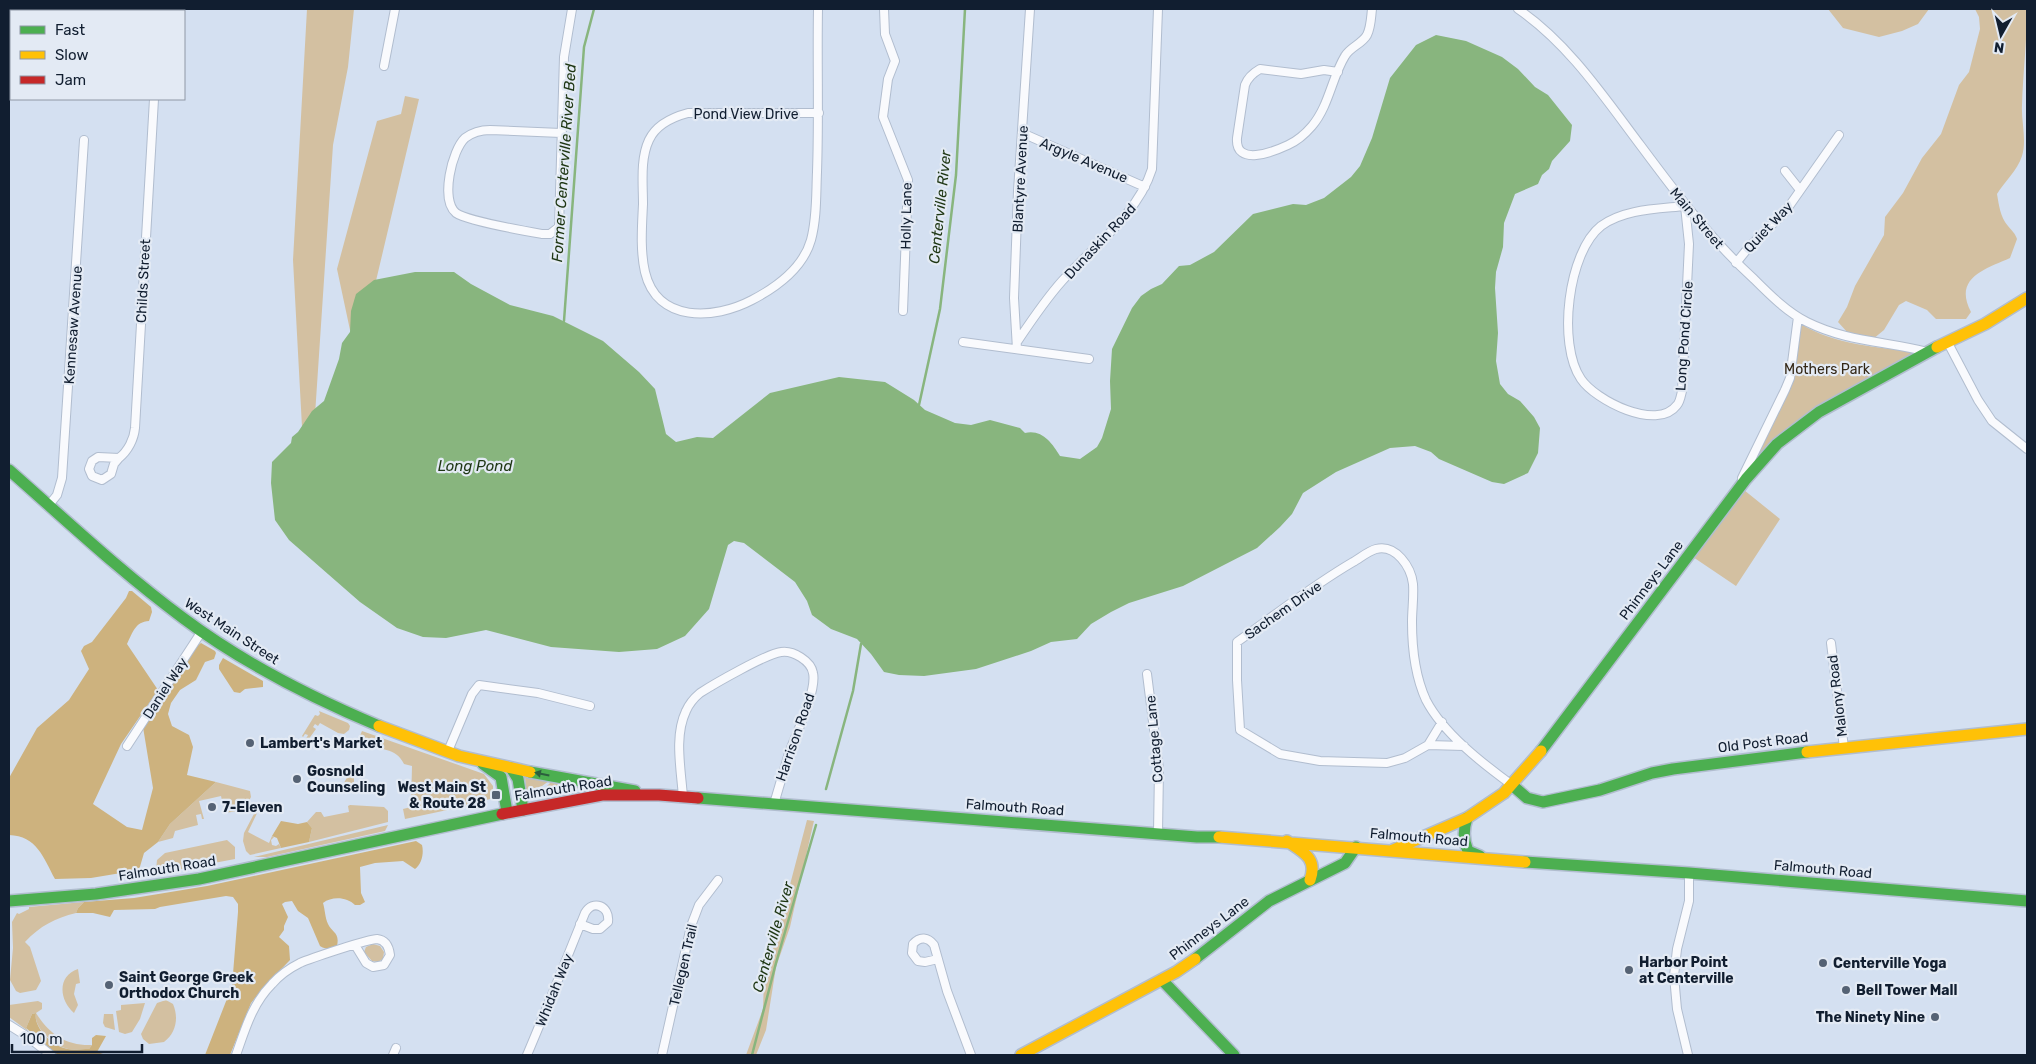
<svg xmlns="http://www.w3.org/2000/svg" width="2036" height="1064" font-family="Rubik,sans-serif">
<rect width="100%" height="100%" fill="#d4e0f1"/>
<path fill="#d3c0a1" d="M307,9H354L348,67L333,145L315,415L302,427L293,260Z
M1828,9H1929L1918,24L1902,31L1879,37L1843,28Z
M1975,9H2027C2027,41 2023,73 2022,105C2021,121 2027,140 2022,156C2017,171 2005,181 1997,194C1999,205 2000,217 2008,226C2012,231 2015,233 2017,239L2010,258C1985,269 1953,278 1971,312L1966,319H1936L1927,310L1906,301L1899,305L1884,330L1873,339L1848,333L1838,322L1847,307L1855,286L1884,235L1885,217L1903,193L1922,158L1941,134L1959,85L1969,72L1980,29L1979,17Z
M405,96L419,99L375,285L357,331L350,330L337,269L377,121L401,114Z
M1801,324C1835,345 1877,347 1916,352L1754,463L1793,380L1797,342Z
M1744,490L1780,519L1736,586L1693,557Z
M319,711L348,723L350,726L349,730L344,734L338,733L320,723L318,726L315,724L313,727L316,729L308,740L306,739L308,735L305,734L303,737L302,736L315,715L318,716L320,714Z
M362,731L484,774L493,786V798L471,805L405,819L403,809L411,807L412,766L404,764C396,747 379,750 363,744L359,738Z
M349,774L354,777V792L336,791L339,787L341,788Z
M525,776L549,781L542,786L526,791Z
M552,781L579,788L535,798L527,794L545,788Z
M216,782L250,791L251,797L244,810L225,813L221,796L199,801L204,819H202L201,814L196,815L198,825L175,831L173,838L158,842L170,824Z
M350,805L384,807L388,811V822L309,842L312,828L307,822L316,812H321L324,817L349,812L348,806Z
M259,809L248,832L269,843L272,836L274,837L271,840L272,845L276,846L279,844L281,848L250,855L246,851L243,841L244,833L256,810Z
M807,820L814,821L813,825L790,927L776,967L766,1030L756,1055H746L763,1009L764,978L771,957Z
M388,825L385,831L267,857H254Z
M227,840L235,847V859L161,873L156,870L157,860L165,853Z
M84,902L78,908L76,913C55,918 40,926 25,942L30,947L41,981L36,990L20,993L16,991L10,980L13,948L12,922L17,913L19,914L29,909V907Z
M373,944L380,946L384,952L383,959L378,962L372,961L364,952L366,947Z
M78,969L80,983L76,984L74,994L78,1005L74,1013C59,1000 57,976 78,969Z
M166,1000L173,1004C179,1018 176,1033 164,1042L149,1044L143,1039L141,1034L157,1003Z
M38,1001L42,1003V1009L36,1013C49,1034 66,1046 92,1045L89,1049C81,1049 72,1051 65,1048C52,1044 33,1027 36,1013L32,1014L26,1028L28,1031L9,1017V1005Z
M145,1003L140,1019L132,1032L125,1034L119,1032L116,1011L121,1010V1005Z
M104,1014H113L115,1030L105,1027L103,1023Z"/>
<path fill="#cdb27e" d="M129,591H132L151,607L152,612L149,621C135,622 133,632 127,644L158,690L121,744L93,804L127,827L142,830L153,788L143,727L196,647L201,643L215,651L216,653L214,659L205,662L196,680L180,690L171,703L168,714L172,726L189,735L193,747L187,775L216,782L170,824L158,842L144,853L139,870L91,878L55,879C43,857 37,836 9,835V778L37,728L69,700L89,669L81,651L84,646L92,642L126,598Z
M223,658L263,681V687L245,689L240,693L234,692L219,669V665Z
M281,821L298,824L307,822L312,828L309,842L281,848L277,838L272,836Z
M416,841L422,845C424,853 422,864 415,869L403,861L375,863L360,867L361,893L365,902L360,905H355C347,897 332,896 323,903C325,909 325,918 328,924C332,933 340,932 337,946C332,949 326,950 320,946L308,918L298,911L292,901L285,902L282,904L288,917L284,926V930L279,937L289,946L290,960L264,987L251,1003L230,1055H205L232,986L238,912V904L233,897L226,896L160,907L155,909L114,910L110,917L93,913H76L78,908L84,902L134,898L207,886Z
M36,1013C33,1027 51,1044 64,1048C72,1051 81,1049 89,1049L92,1045V1038L96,1035L106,1036L97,1052L103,1054L58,1055L26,1028L32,1014Z"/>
<path fill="#88b57e" d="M1436,35L1466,41L1502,57L1518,69L1535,87L1548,95L1572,125L1570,141L1552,161L1549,169L1542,175L1538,184L1515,194L1504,223L1503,247L1496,272L1495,288L1498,333L1496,361L1500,384L1508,394L1520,401L1534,417L1540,428L1538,453L1528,473L1504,484L1492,482L1439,459L1431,452L1415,446L1390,448L1336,472L1303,493L1292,514L1280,527L1257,548L1183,586L1129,603L1111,612L1091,624L1077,639L1051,642L1031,651L976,669L924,676L899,675L884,672L871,654L857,639L831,629L812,615L807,601L795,582L744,543L734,541L728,545L709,609L685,636L657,649L619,652L551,647L486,630L446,638L423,637L397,628L360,602L289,540L275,520L271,483L272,462L291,443L292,437L298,432L312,411L324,401L339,359L342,343L350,332L351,311L356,294L374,280L415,272H454L471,284L510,305L553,316L603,341L639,372L655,389L666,434L676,442L697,437L713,438L770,393L839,377L885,382L914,400L925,410L955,423L971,425L990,420L1020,428L1025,433C1042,429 1052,443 1060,456L1080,459L1097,447L1102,438L1111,409L1110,381L1112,349L1132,308L1141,296L1151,289L1162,284L1179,266L1190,265L1214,252L1253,214L1293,204L1306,205L1324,198L1351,177L1360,166L1372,138L1390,78L1416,45Z"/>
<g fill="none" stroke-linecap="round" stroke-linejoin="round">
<path stroke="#88b57e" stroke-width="2.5" d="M564,321L584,47L594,9
M919,405L940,309L956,175L965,9
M826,789L853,691L861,644
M752,1055L776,963L816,825"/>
<defs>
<path id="street" d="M818,9C817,63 819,117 817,172C816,194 817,218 811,240C803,268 777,287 752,300C714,320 657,323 645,272C640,250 642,226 643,204C643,184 640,159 649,140C656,125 673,117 688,113H819
M884,9L885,34L895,61L888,79L883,117L908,180L903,311
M1518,9C1569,44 1604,97 1641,146C1676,193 1711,240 1754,279C1770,295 1787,312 1807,322C1847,342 1886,341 1928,352
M53,11L54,9
M159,11V9
M384,66L395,9
M1338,72L1324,70L1301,74L1260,69C1253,73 1248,77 1245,85L1237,138C1235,167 1273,152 1288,145C1297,141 1306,133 1312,126C1329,106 1332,77 1345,56C1350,47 1362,44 1367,35C1371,27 1371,17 1372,9
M561,133L490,130C481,130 473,132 465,138C452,150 440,200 456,213C468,221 525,231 542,234H550L559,227L564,57L572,9
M1022,133L1145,187
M1785,171L1800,190
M1685,206L1689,244L1682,391C1681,395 1680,402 1677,405C1657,432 1595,400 1581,379C1557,344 1568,252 1601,226C1624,209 1658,209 1685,206Z
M1736,263L1749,247L1785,212L1839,135
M963,342L1089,359
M1017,342C1031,321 1045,300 1062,281C1093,247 1138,214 1152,169L1158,9
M1948,343L1978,400L1992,421L2027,449
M1017,349L1014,298L1018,191L1030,9
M98,457L119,458L114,464L111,474L102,480L92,476L89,469L92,461Z
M119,458C128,451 134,439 135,428L154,99
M1742,478L1785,390L1790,378L1798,317
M49,505L57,495L62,478L84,140
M1831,643L1844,748
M1147,674L1159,769L1158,833
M1442,722L1428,745L1405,758L1387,763L1320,761L1280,754L1240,730L1237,680V642C1275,615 1312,586 1353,562C1359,559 1368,551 1376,549C1396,544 1411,567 1413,584C1414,596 1412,610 1412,622C1412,648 1415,676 1426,700C1443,733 1482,763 1512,785
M1428,745L1464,746
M127,746L202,631
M448,751L472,694L479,685L538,693L590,706
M683,797C681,769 674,736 686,711C689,704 694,698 700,693C714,684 766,654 781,652C793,650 811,661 813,673C817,691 796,734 789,753C784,770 779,787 774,804
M938,959L925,962L918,961L912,953L913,944C920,936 928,937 934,945L947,991L971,1055
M9,1025L28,1037L51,1055
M236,1055C245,1030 252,1004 272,984C279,976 290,968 300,963C309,959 368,939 377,939C386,940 389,947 390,955L384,965L373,967L366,963L355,945
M393,1055L396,1048
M527,1055C547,1008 566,960 585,913C593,899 610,906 608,922L600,929H593L580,924
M662,1055L691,926L699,905L718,880
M1688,1055L1677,1009L1674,976L1677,949L1689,901V873"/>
<path id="fast" d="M9,470C66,520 122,573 183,618C243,663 310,697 379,726
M1541,751L1746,479L1777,444L1819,412L1937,347
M483,764L501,777L507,812
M511,768L518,779L523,810
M530,772L635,791
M1512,785L1527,798L1543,802L1600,790L1652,773L1673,769L1807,752
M698,798L1197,837H1219
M1467,818C1463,830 1463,840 1468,851L1480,856
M1525,862L1689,873L2027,901
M9,901L96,894L199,879L502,814
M1195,959L1269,901L1345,863L1356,847
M1162,980L1234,1055"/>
<path id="slow" d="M1937,347L1985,324L2027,298
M379,726L459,756L530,772
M1807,752L2027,729
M1219,837L1525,862
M1287,841C1303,852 1318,858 1310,880
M1393,850L1467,818L1504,793L1541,751
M1021,1055L1176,972L1195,959"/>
<path id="jam" d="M502,814L602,795H659L698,798"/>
</defs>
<use href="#street" stroke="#b1bdcf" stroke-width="10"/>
<use href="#fast" stroke="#b1bdcf" stroke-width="14"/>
<use href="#slow" stroke="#b1bdcf" stroke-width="14"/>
<use href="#jam" stroke="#b1bdcf" stroke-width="14"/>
<use href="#street" stroke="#f9fafd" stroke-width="8"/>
<use href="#fast" stroke="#4caf50" stroke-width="11"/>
<use href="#slow" stroke="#ffc107" stroke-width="11"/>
<use href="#jam" stroke="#c62828" stroke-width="11"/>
</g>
<defs><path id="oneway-solid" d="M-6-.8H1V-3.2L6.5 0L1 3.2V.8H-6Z" transform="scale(1.25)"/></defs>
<use fill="#2c5f3e" href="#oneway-solid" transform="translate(542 774) rotate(-168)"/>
<g fill="#556274" stroke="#e3eaf4" stroke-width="2">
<circle cx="250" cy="743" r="5"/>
<circle cx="297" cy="779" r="5"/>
<rect x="491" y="790" width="10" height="10" rx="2.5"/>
<circle cx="212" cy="807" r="5"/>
<circle cx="1823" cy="963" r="5"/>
<circle cx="1629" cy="970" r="5"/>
<circle cx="109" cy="985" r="5"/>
<circle cx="1846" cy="990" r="5"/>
<circle cx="1935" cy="1017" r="5"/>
</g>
<g text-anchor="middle" stroke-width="4.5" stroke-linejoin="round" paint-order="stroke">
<g font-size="14" fill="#111e30" stroke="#e3eaf4">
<text x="746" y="119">Pond View Drive</text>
<text transform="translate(1084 160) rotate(23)" y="5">Argyle Avenue</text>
<text transform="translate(1020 179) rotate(-87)" y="5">Blantyre Avenue</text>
<text transform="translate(906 216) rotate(-89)" y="5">Holly Lane</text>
<text transform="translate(1697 218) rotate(50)" y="5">Main Street</text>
<text transform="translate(1768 227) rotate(-47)" y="5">Quiet Way</text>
<text transform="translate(1100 241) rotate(-47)" y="5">Dunaskin Road</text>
<text transform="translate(143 281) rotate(-87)" y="5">Childs Street</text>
<text transform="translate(73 325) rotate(-86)" y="5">Kennesaw Avenue</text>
<text transform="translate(1684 336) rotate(-86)" y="5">Long Pond Circle</text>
<text transform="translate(1651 580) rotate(-53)" y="5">Phinneys Lane</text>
<text transform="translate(1283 610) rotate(-35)" y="5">Sachem Drive</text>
<text transform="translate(232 631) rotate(33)" y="5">West Main Street</text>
<text transform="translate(165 688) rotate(-57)" y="5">Daniel Way</text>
<text transform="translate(1837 696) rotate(-97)" y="5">Malony Road</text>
<text transform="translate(795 737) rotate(-71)" y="5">Harrison Road</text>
<text transform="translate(1154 739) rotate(-95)" y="5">Cottage Lane</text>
<text transform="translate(1763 742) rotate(-7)" y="5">Old Post Road</text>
<text transform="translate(563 788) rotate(-9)" y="5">Falmouth Road</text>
<text transform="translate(1015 807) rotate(4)" y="5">Falmouth Road</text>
<text transform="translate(1419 837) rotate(5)" y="5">Falmouth Road</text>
<text transform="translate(167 868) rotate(-9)" y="5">Falmouth Road</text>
<text transform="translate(1823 869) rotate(5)" y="5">Falmouth Road</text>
<text transform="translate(1209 928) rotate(-37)" y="5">Phinneys Lane</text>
<text transform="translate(683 965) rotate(-77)" y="5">Tellegen Trail</text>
<text transform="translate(554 990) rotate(-68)" y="5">Whidah Way</text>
</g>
<g font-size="14" fill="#332716" stroke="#e3eaf4">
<text x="1827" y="374">Mothers Park</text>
</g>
<g font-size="14" font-weight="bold" fill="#111e30" stroke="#e3eaf4" text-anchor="start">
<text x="260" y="748">Lambert's Market</text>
<text x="307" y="776">Gosnold<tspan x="307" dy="16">Counseling</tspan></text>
<text x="486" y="792" text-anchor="end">West Main St<tspan x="486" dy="16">&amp; Route 28</tspan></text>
<text x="222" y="812">7-Eleven</text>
<text x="1639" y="967">Harbor Point<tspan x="1639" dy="16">at Centerville</tspan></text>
<text x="1833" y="968">Centerville Yoga</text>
<text x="119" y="982">Saint George Greek<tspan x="119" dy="16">Orthodox Church</tspan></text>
<text x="1856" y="995">Bell Tower Mall</text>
<text x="1925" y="1022" text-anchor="end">The Ninety Nine</text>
</g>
<g font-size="15" font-style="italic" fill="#1e3613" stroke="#e3eaf4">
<text transform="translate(564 163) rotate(-86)" y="5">Former Centerville River Bed</text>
<text transform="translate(940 207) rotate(-84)" y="5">Centerville River</text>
<text x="475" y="471">Long Pond</text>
<text transform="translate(773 937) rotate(-74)" y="5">Centerville River</text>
</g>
</g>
<rect width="2036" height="1064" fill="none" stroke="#111e30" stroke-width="20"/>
<rect x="10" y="10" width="175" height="90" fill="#e3eaf4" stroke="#8f98a6"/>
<rect x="20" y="26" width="25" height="8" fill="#4caf50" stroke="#8f98a6"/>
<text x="55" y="35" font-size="15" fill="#111e30">Fast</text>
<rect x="20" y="51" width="25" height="8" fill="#ffc107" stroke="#8f98a6"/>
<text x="55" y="60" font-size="15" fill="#111e30">Slow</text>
<rect x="20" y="76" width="25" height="8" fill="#c62828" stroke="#8f98a6"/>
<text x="55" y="85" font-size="15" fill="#111e30">Jam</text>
<g transform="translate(2001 35) rotate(188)" stroke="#e3eaf4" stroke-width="4" paint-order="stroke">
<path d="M0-4L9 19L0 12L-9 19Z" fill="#111e30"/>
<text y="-8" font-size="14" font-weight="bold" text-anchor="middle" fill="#111e30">N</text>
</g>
<path d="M12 1044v8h130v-8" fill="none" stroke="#111e30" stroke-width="2.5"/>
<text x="20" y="1044" font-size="15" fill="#111e30" stroke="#e3eaf4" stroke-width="4" paint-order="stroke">100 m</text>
</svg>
